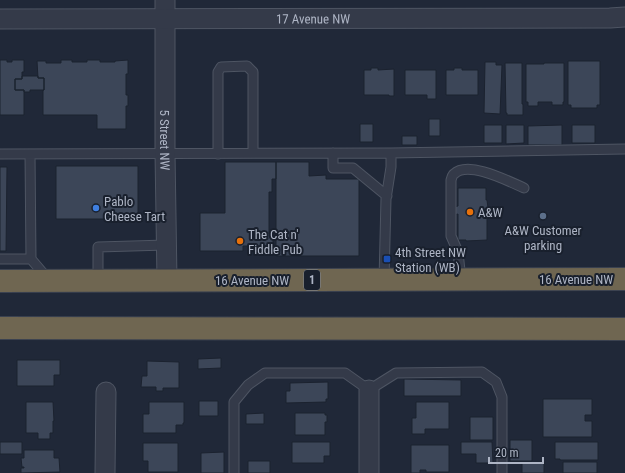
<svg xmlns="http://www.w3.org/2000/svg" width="625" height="473" font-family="'Roboto Condensed',sans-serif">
<rect width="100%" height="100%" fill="#202838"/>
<path fill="#3c4658" stroke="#1b222f" d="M0,60H7V62H12V60H24V72H22V79H15V90H24V115H0Z
M61,60H72V62H87V60H100V62H115V61L128,60V74H126V95H128V106H126V129H97V115H43V90H44V78H38L37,61H46V63H61Z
M568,61H600V105H597V108H571V105H568Z
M485,62H496V65H502L500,114L484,113Z
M505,63H522V104H523V115H507V113H506Z
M544,63H564V102H563V105H552V102H538V106H528V102H526V64H544Z
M371,68H378V70L394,69V96H389V95H364V70H371Z
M454,68H462V70H478V95H446V70H454Z
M405,70H436V99H427V95H405Z
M22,76H38V78H44V90H30V92H24V90H15V79H22Z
M429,119H440V136H429Z
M360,124H373V142H360Z
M484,125H502V143H484Z
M506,125H524V143L506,144Z
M562,125V145H528V126Z
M572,125H595V143H572Z
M402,136H417V145H402Z
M225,162H276V179H272V192H269V234H273V246H243V251H200V213H225Z
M276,162H309V176L326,175V179H359V256H276Z
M56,166H138V219H56Z
M0,167H7L6,251H0Z
M458,188H486V200H487L488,208L487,209V240L466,241V240H458V214L454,215V207L458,206Z
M221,358V368L198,369V359Z
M17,360H60V375H54V386H17Z
M147,361L179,362V388H163V391H156V387H141L142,376H147Z
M404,379L461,380V396H404Z
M328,382V399H326V402L286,403V391H290V383Z
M543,399H592V415H585V421H592V437H543Z
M199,401H218V416H199Z
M26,402H53L54,421H53V433H50V439H38V433H26Z
M149,402H184V423H183V425H176V433H143V414H149Z
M416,402H449V429H425V434H412V418H416Z
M264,413V424H246V414Z
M295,413H325V415H327V422H325V435H295Z
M470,417H493V440H470Z
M510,440H532V461H510Z
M0,442H22V454H0Z
M292,442H330V456H324V463H292Z
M461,442H492L493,463H476V454H461Z
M555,442H598V460H560V459H555Z
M143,443H178V472H148V461H143Z
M411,445H449V472H426V470H420V473H411Z
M24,450H54V458H59L60,472L21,473V468H24V467H22L21,458H24Z
M224,452V473H201V453Z
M248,461H270V473H248Z
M544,462V473H522V463Z
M563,462H597V473H563Z"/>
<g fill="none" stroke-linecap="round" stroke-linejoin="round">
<defs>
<path id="lane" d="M333,153V168H353L387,196
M0,154L391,153L625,149
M30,154L31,259L48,279
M218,154V72L221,67L247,66L253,72V153
M0,259H31
M384,280L386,199L391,167V153
M461,280L458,252L451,236V180C452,178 452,175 454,174C468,160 508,181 524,188
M98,281V247L166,245
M234,473V402L248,385L265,373H345L369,390L396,373L482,372L496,382L502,397V473"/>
<g id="street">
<path id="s1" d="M165,0V153L167,280"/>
<path id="s2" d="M0,19L610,18L625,17"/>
<path d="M105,473L106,392"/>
<path d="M369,473V390"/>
</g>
<path id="highway" d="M0,281L625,279
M0,328L625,329"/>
</defs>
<use href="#lane" stroke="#4e5563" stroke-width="11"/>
<use href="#street" stroke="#4e5563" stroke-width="21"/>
<use href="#highway" stroke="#3b4250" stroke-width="24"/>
<use href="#lane" stroke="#343a49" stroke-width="9"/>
<use href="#street" stroke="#343a49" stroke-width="19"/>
<use href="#highway" stroke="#6f6651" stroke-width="22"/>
</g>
<circle fill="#3f7fe0" stroke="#19202d" stroke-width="1.5" cx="96" cy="208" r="4"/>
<g fill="#e8710a" stroke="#19202d" stroke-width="1.5">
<circle cx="470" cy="212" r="4"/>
<circle cx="240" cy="241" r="4"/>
</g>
<circle fill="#5c6f8a" stroke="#19202d" stroke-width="1.5" cx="543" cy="216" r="4"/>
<rect fill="#1a4fb4" stroke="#19202d" stroke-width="1.5" x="383" y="255" width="8" height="8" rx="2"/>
<g text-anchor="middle" stroke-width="4" stroke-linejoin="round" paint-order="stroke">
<rect fill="#19202d" stroke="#818897" stroke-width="1" x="304" y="270" width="16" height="20" rx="3"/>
<g font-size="12" font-weight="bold" fill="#aeb5c5">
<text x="312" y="284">1</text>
</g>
<g font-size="13" fill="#aeb5c5" stroke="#19202d">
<text dy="5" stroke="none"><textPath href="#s2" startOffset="313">17 Avenue NW</textPath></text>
<text dy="5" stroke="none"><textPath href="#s1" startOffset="140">5 Street NW</textPath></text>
<text x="576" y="284">16 Avenue NW</text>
<text x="252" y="285">16 Avenue NW</text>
</g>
<g font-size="13" fill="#aeb5c5" stroke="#19202d" text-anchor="start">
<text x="104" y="206">Pablo<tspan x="104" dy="15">Cheese Tart</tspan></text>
<text x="478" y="217">A&amp;W</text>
<text x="543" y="235" text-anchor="middle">A&amp;W Customer<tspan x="543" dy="15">parking</tspan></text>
<text x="248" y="239">The Cat n'<tspan x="248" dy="15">Fiddle Pub</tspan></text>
<text x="395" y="257">4th Street NW<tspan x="395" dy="15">Station (WB)</tspan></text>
</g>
</g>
<path d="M489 457v6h54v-6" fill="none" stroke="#aeb5c5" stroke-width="2"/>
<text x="495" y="457" font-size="12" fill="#aeb5c5" stroke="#19202d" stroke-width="3" paint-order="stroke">20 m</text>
</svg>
